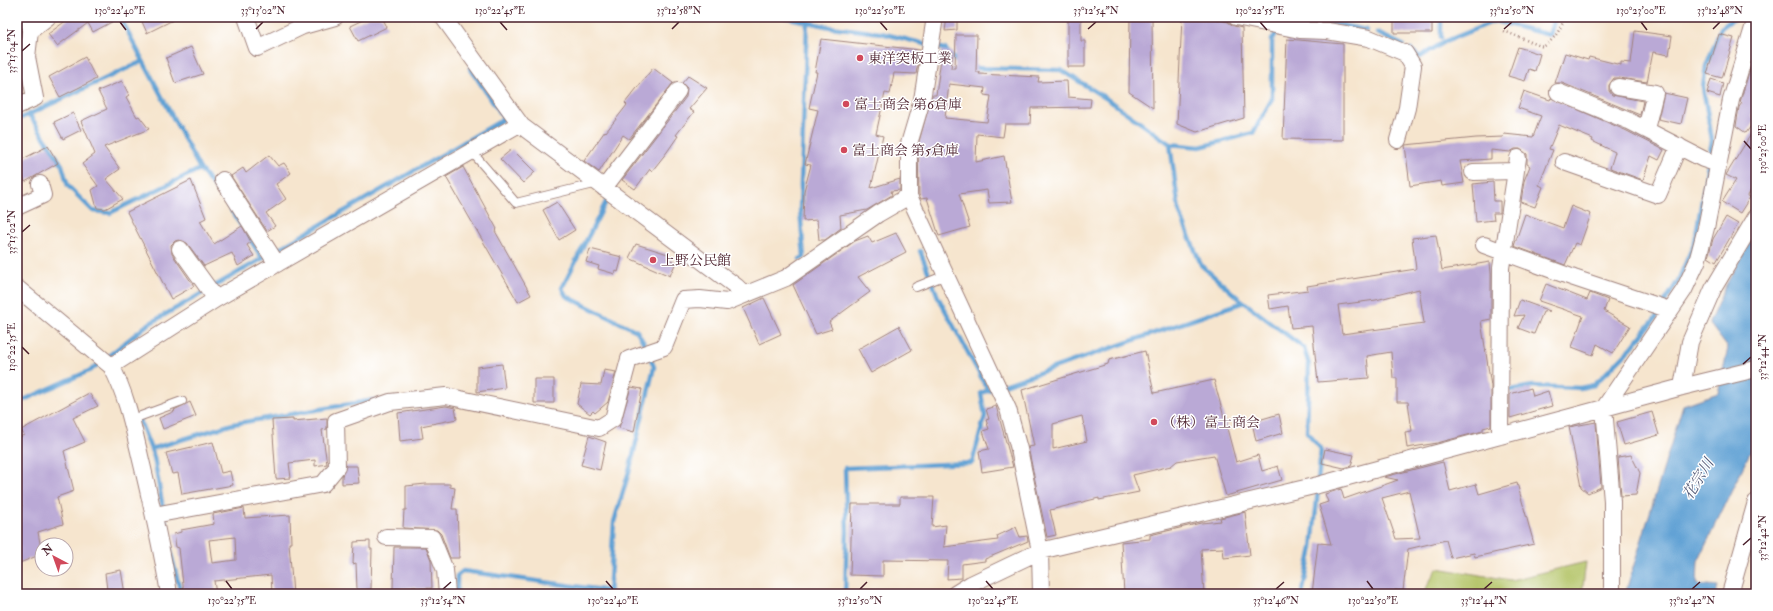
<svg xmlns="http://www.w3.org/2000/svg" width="1773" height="611" font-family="'IM FELL Double Pica','Noto Serif JP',serif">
<rect width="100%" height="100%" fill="#fff"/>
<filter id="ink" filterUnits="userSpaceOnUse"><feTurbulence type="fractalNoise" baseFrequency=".025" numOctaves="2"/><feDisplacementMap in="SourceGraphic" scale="8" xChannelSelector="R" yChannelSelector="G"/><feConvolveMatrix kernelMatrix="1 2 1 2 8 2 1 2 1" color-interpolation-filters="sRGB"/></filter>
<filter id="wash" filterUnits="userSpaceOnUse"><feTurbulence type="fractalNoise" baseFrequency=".012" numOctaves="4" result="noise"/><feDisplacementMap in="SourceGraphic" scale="16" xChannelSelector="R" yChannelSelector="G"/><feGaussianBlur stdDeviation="0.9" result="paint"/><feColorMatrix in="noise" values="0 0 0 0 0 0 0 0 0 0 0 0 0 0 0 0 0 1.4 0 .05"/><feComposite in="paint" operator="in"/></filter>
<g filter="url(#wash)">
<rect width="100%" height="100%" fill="#f6e5ce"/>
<path fill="#b4c467" stroke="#7f7249" d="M1586,562L1582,594H1423L1437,568L1511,580Z"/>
<path fill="#61a1d4" stroke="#566080" d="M1756,231V440L1698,561L1697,584L1718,586L1716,594H1625L1683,405L1718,393L1728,348L1709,323L1726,285Z"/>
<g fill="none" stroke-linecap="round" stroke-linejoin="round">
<path stroke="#61a1d4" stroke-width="4.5" d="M120,17L200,169L224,199L262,258
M785,17L830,27L881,33L945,49L959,64
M1286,17L1272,40V99L1253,133L1200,147L1170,144L1179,211L1201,265L1236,296L1304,348L1309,365L1307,432L1321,449L1318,482
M1441,17V38
M1305,18L1366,30
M1377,33L1403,45
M1411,50L1420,57L1446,41L1495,21L1550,35L1555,17
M971,68L1061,70L1107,99L1170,144
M29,114L62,165L68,186L93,211L110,213L200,169
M17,120L143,61
M608,198L562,288L566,296L637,331L645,345L654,367L630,468L614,522L609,594
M920,251L938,297L988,390
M800,259L804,257L800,209L807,22
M1663,305L1678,281L1695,241L1712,140L1703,87L1706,66L1721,28L1736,17
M1511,390L1533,386L1580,388L1594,385L1632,347L1658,315
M17,403L91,370L147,325L504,119L470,68
M138,416L154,457L171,554L181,594
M151,449L233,424L374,400
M457,594V576L463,571L610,591
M845,594L847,532L845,468L972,463L985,416L981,393L1244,302
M1302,594L1312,548L1318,489"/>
</g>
<g id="blocks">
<path fill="#baa9d6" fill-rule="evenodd" d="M71,17H121L93,32L88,23L57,46L48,34Z
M140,17H179L147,33Z
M369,17H382L387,27L358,41L350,26Z
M947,17H957V30L945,31Z
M1068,17H1081V41H1085V67H1068Z
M1130,17H1152L1153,108L1129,92Z
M1182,17H1208L1228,22L1234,26L1242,28L1244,118L1197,132L1177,124Z
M1394,17H1432V33H1394Z
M1635,31L1672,36L1669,55L1653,52L1647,82L1619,78H1614L1609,85V91L1612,95L1643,101L1640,115L1562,83H1555L1565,53L1588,60L1589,57L1621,65V62L1631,63Z
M1719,34L1734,38L1722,78L1707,74Z
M956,35H977L976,72H980L979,74L1039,77L1038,82L1067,81L1068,97L1091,99L1090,107L1031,108L1030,124H1005L1003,137L977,134L976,162L1004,156L1012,202L989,203L987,190L959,194L970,227L939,236L927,198L921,199L919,195L918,145L932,95H936L942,51L953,52L951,68H955ZM949,84L985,88L984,95L991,96L987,122L945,118Z
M821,39L920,50L916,74L894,73L890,94L885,93L876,134L883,136L871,188L900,179V190L891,191L892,195L867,210L840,215L841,228L825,240H819L817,220L803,221L804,191L811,165L805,164L818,110L809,108L817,72H815Z
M1287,39L1343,44V140L1283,139Z
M191,47L203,74L175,83L166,58Z
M1518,47L1540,54L1535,71L1529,69L1525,81L1508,76Z
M85,57L96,79L60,97L49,77Z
M1756,60V108L1751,117L1755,120L1746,133L1736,126L1739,107L1742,103L1740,102L1750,69Z
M653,68L673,83L629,139L623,135L599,172L584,161L605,131L606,132L627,105L625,103Z
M688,76L707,88L689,109L694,112L676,135L678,136L667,152L652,171L650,169L635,189L622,180L686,97L687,88L682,83Z
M1711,79L1723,83L1720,97L1707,93Z
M122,81L129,95L126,97L137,117L139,116L149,129L104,147L120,169L106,179L123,199L105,209L97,208L92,190L98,186L82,164L95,154L81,121L107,109L98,91Z
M1524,91L1550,100L1551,98L1625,130L1664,150L1659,160L1651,156L1643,180L1610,168L1615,152L1592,141L1593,139L1559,125L1549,149L1553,150L1539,185L1543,187L1535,207L1521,202L1524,181L1530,166L1527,164V154L1520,149H1515L1510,152L1491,150V159L1460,161L1464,183L1442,186L1441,181L1410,186L1405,145L1476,138L1503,137L1504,134L1533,137L1541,116L1518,108Z
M1664,93L1687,98L1681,124L1658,119Z
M73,113L81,130L63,139L54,122Z
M1756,126V179L1748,196L1750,197L1740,213L1722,202L1736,180L1726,175Z
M48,146L58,163L25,182L17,162Z
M512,149L535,172L523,183L500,159Z
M269,155L278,166L284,163L291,173L276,184L286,199L266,213L275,226L267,231L231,176L243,168L246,173Z
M463,167L497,229L495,231L531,295L518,302L446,177Z
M191,180L206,218L200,221L214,244L242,226L251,242L247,245L254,256L238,266L232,253L204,266L187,243L179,240L175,241L171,245L172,254L194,286L171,299L127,212Z
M1493,182L1494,201H1500V213H1493L1494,220L1476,222L1473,184Z
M557,202L575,230L559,240L543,210Z
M1571,206L1591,214L1580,245L1575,243L1565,265L1514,246L1525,214L1563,228Z
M1726,217L1738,224L1716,262L1708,257L1713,239Z
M896,233L906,252L858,277L870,292L829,322L832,329L816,334L793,285L855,241L868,236L872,243Z
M1436,235L1442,270L1490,262L1491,274V319L1481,321L1491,386V426L1483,428V431L1437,443L1407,448L1405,432L1412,431L1408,402H1397V378H1393L1391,352L1367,356L1369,378L1318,382L1312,326L1291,328L1288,306L1270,309L1268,295L1308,290L1307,286L1416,269L1412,238ZM1419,289L1424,323L1342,334L1338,305L1376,300Z
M636,244L668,254L667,259L676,262L670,276L629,258Z
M590,249L622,257L618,272L616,271L615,274L598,269L599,266L586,262Z
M1546,284L1587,300L1590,293L1608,300L1604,311L1630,326L1613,353L1597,344L1593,355L1572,347L1583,316L1539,301Z
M764,298L781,334L759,344L743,308Z
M1520,300L1550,311L1543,312L1534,334L1518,328L1524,315L1514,316Z
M899,326L912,350L871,373L858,349Z
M1145,351L1154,393L1214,380L1236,462L1258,455L1262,471L1278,466L1282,480L1226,496L1214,455L1177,461L1171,466L1133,475L1139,492L1099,500V498L1050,510L1056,535L1047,537L1028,447L1034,446L1022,390L1108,364L1109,360ZM1082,416L1087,441L1053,449V424Z
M502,364L505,388L477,392V367Z
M604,370L616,372L608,402L595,413L593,411L590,414L577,404L581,384L601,385Z
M534,379H554V403H534Z
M631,387L642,389L634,432L619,428Z
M1531,388L1533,396L1548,391L1552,406L1510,418V394Z
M89,393L98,406L73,418L85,442L64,451L74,491L57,497L63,524L38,532L42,554L17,564V508L22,506L17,487V438L24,435L21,430Z
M190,402L196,416L163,429L159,418L175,411L174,410Z
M446,406L455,408L457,419L421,426L423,438L400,441L398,413Z
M996,406L1013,467L982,472L979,451L989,449L983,431L989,429L986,420L989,419L986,409Z
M1652,412L1659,435L1624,445L1617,422Z
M1279,414L1283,433L1256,441L1252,422Z
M327,418V429L322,430L327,464L315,466V460L289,463L291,478L276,479L272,420L293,419V421Z
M1596,422L1601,487L1588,493L1581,487L1569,427Z
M589,436L606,442L600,470L581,465Z
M213,442L221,473L230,471L233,485L182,494L178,473L172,474L166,453Z
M1325,449L1354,455L1351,466L1344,468L1322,463Z
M1631,455L1640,473L1636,495L1621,496L1618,457Z
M1443,462L1450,491L1476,484L1479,494L1517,483L1534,544L1475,557L1474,553L1451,558L1446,540L1408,549L1403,591L1395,590V594H1312L1318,543L1331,544L1319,505L1328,502L1325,494L1341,489L1344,499L1398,480L1384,477ZM1409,491L1420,538L1396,539L1382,498Z
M346,466H357L359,483L342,484V476Z
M426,484H450V487L455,488L452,509H457L459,558H450L441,534L437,530L403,528L404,510H406V486Z
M900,497H934L932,527L946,525L944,547L998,540L997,536L1016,527L1020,537L1027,536L1028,541L985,559V561L962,564V578L947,579L948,561L883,560V576L850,575L852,504H900Z
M244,508L245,518L290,515L291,543H289L293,594H272L271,575L214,581L216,594H184L179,548L176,547L174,534L181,532V530L214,524L213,514ZM235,537L236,560L212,563L209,540Z
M1245,512L1250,555L1224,558L1223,548L1201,549L1204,594H1124L1121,542L1150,539V535L1201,523L1221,521L1220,518Z
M370,541V549H372L371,589L357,590L356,563L353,564L354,542Z
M394,547H426L431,560L432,588L416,589V587L393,589Z
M121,570L125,594H112L111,589L107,590L105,573Z"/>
</g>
</g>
<g filter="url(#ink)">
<use href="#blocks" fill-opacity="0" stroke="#a0827c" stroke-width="1"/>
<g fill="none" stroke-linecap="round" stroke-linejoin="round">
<defs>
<path id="service" d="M471,151L516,203L598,183
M916,287L946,275
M130,420L182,401"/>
<path id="minor" d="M24,17L33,29
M246,17L257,48L303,26L335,17
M443,17L521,125
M935,17L922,100L909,144V196L1008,409L1019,449L1040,551L1041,594
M1236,17L1300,30
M1301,17L1300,30L1327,31L1369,38L1405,53L1413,66L1407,108L1398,140
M1618,87L1655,93L1646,129
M1558,92L1629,121L1703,159L1718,164
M17,106L35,98L27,57L30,31L48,17
M1564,162L1658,195L1679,146
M1473,172L1516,171
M223,180L277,264
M604,188L678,91
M17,207L43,195L40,184
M1484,245L1574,278L1670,310
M180,249L216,299
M17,288L111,366C126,393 133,426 140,456C151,502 162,548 169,594
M111,366L216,299L519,124L737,287L744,294
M1682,387L1690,342L1713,289L1756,217
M1500,436L1501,268L1518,158
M154,515L323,484L337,467L336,421L390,402L446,396L599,428L613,419L629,359L664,347L683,300L700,299L727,302L786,278L878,214L909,196
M386,537L432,538L445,570L447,594
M955,594L971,584L1040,551L1318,485L1682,387L1756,369
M1612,594V501L1604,408L1684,290L1697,262L1706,228L1731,100L1756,18
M1730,594L1756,502"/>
</defs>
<use href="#service" stroke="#a0827c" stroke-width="10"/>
<use href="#minor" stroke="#a0827c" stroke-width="18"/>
<path stroke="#a0827c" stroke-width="2.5" stroke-dasharray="1 3" stroke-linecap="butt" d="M1504,31L1543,47C1555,39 1560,30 1565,17"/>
<use href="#service" stroke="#fff" stroke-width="8"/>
<use href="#minor" stroke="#fff" stroke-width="16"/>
</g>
</g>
<path fill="none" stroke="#4a1f2b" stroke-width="1.5" d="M120,22L126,30M500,22L507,30M880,22L887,30M1260,22L1267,30M1641,22L1647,30M256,29L263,22M672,29L679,22M1088,29L1096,22M1504,29L1512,22M1713,29L1720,22M22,51L30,44M1744,141L1751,149M22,232L30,225M22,347L29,354M1743,364L1751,357M1743,545L1751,538M226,581L232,589M606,581L613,589M986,581L993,589M1367,581L1373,589M443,589L451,582M860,589L867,582M1276,589L1284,582M1484,589L1492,582M1692,589L1700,582"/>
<g fill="#d1495b" stroke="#fff" stroke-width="1.5">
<circle cx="860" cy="58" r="4"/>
<circle cx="846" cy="104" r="4"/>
<circle cx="844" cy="150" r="4"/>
<circle cx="653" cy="260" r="4"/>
<circle cx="1154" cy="422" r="4"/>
</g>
<g text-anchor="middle" stroke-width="3" stroke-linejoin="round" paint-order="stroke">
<g font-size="14" fill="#4a1f2b" stroke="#fff" text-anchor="start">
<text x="868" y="63">東洋突板工業</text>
<text x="854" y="109">富士商会 第6倉庫</text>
<text x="852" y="155">富士商会 第5倉庫</text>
<text x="661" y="265">上野公民館</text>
<text x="1162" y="427">（株）富士商会</text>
</g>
<g font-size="15" font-style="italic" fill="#545a77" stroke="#fff">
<text transform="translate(1698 479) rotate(-59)" y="5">花宗川</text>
</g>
</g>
<rect width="1773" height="611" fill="none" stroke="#fff" stroke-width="44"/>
<g transform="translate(54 557) rotate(319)"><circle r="19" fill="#ffffff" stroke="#b7a5aa"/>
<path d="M0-3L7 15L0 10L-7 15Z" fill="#d1495b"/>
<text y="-6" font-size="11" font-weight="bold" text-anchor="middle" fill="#4a1f2b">N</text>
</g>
<rect x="22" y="22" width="1729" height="567" fill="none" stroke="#4a1f2b" stroke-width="1.5"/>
<g font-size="10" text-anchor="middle" fill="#4a1f2b">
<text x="120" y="14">130°22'40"E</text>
<text x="263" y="14">33°13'02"N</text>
<text x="500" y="14">130°22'45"E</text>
<text x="679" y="14">33°12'58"N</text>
<text x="880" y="14">130°22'50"E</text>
<text x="1096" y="14">33°12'54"N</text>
<text x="1260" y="14">130°22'55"E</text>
<text x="1512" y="14">33°12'50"N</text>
<text x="1641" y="14">130°23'00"E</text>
<text x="1720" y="14">33°12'48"N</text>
<text transform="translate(11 51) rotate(-90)" y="4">33°13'04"N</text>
<text transform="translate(1762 149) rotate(-90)" y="4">130°23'00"E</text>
<text transform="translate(11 232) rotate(-90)" y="4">33°13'02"N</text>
<text transform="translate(11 347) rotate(-90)" y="4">130°22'35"E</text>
<text transform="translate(1762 357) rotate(-90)" y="4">33°12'44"N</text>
<text transform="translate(1762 538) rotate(-90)" y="4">33°12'42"N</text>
<text x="232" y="604">130°22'35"E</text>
<text x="443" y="604">33°12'54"N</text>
<text x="613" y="604">130°22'40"E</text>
<text x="860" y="604">33°12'50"N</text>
<text x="993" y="604">130°22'45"E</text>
<text x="1276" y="604">33°12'46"N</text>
<text x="1373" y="604">130°22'50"E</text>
<text x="1484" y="604">33°12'44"N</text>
<text x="1692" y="604">33°12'42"N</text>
</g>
</svg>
